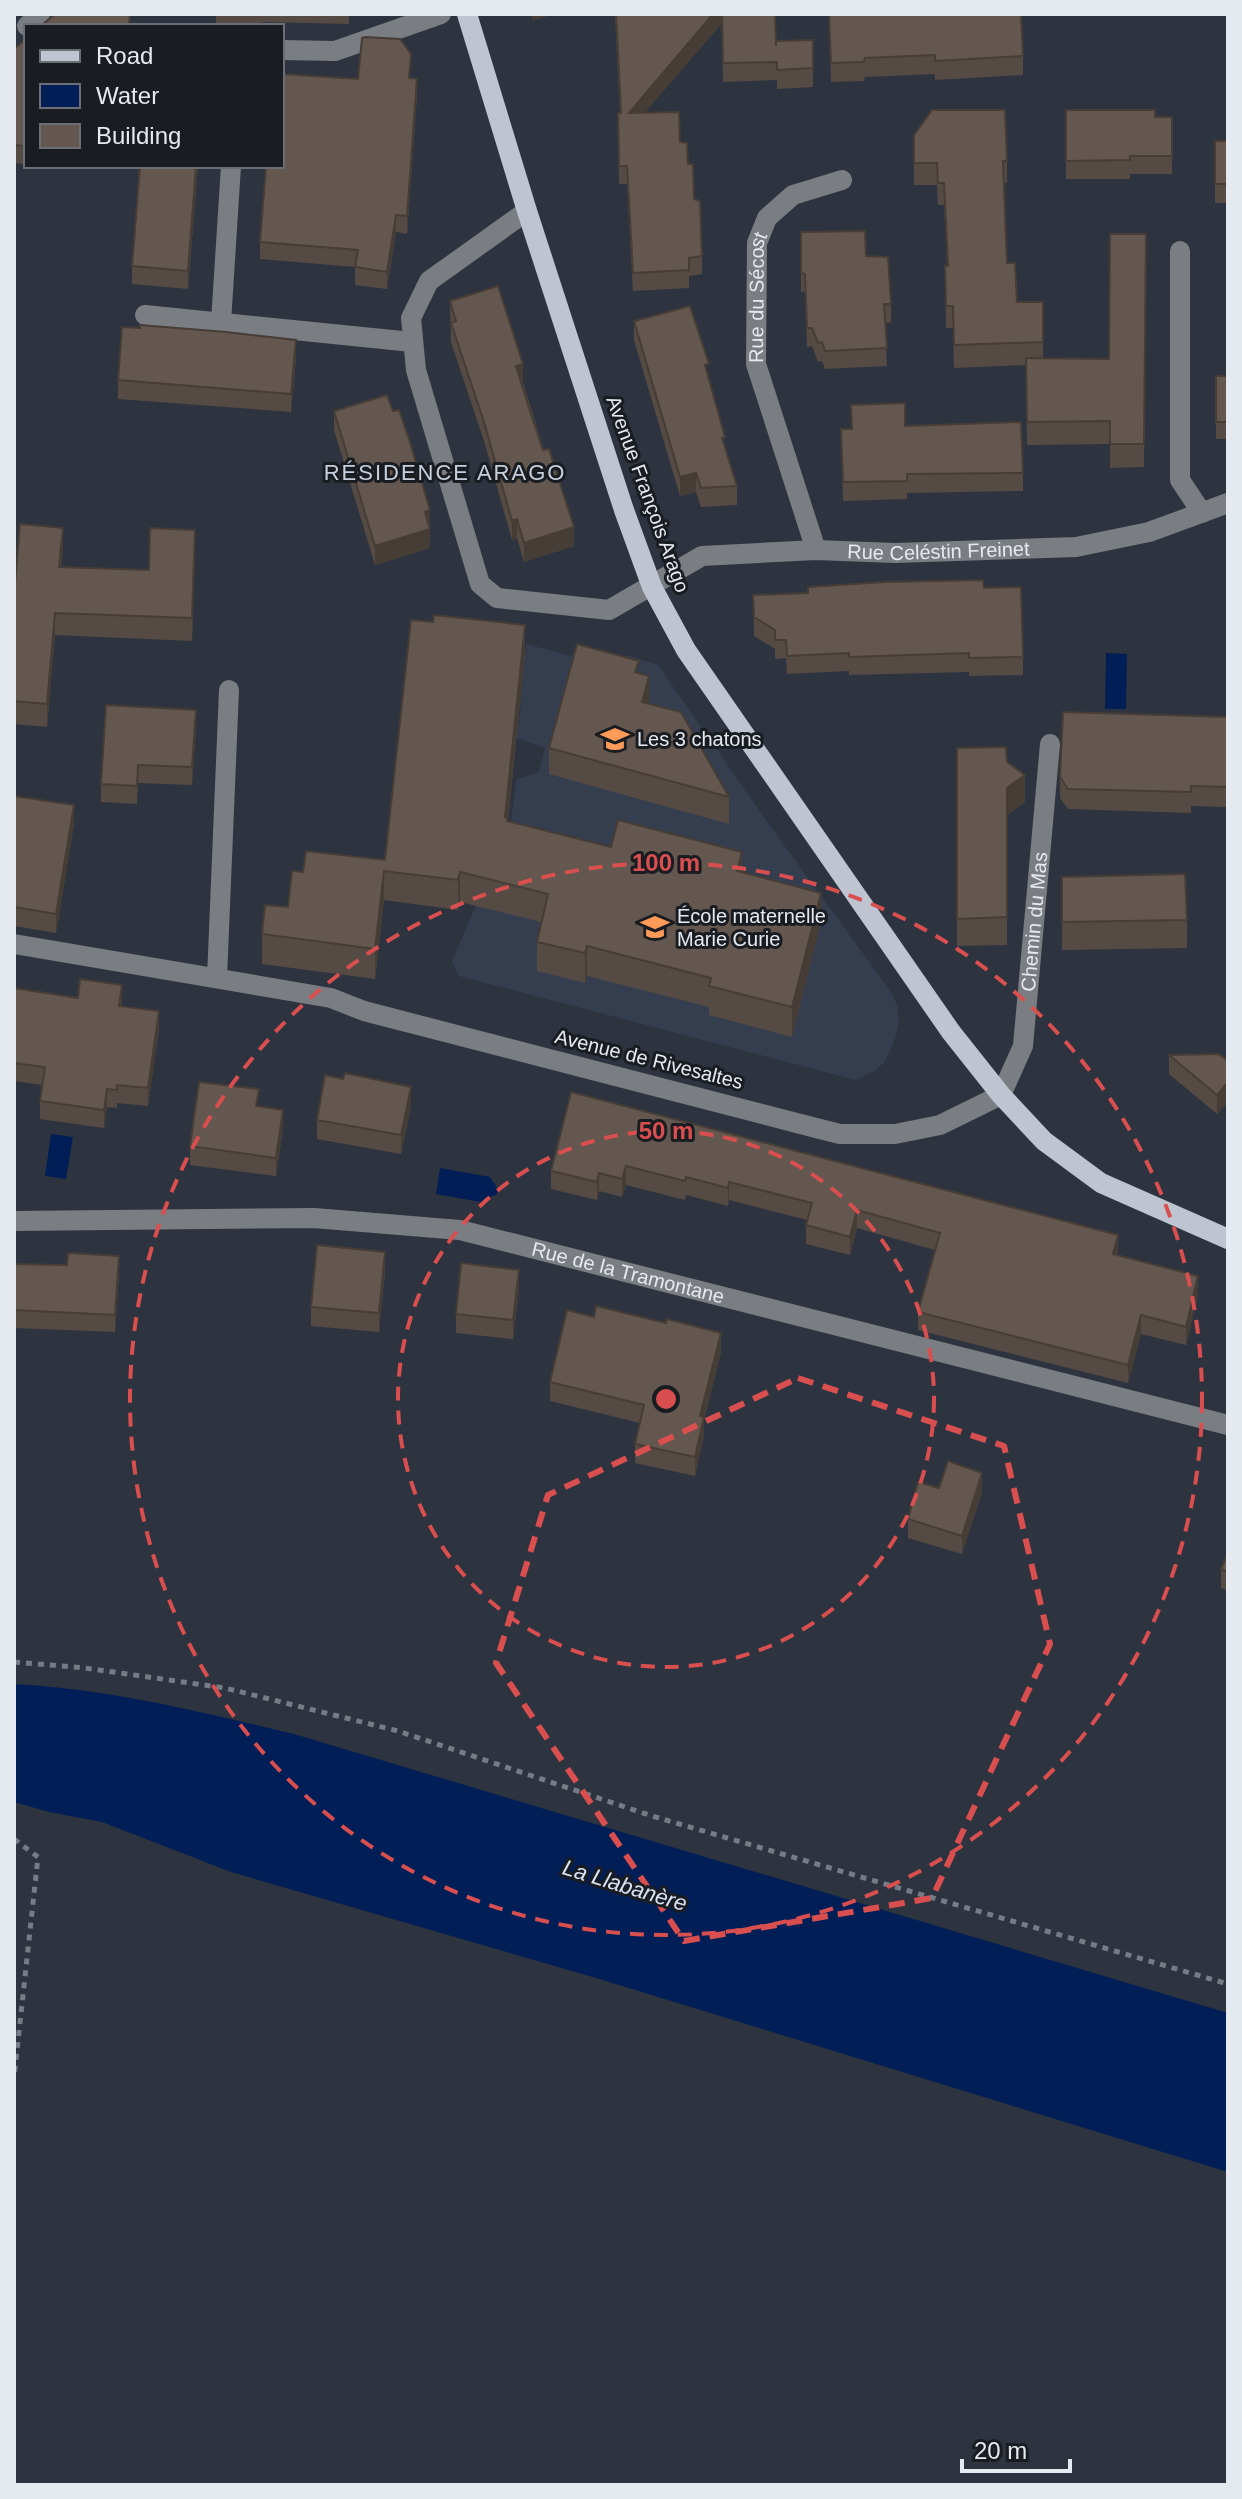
<svg xmlns="http://www.w3.org/2000/svg" width="1242" height="2499" font-family="Arial,sans-serif">
<rect width="100%" height="100%" fill="#2e343f"/>
<path fill="#353e4e" d="M526,644L580,658L622,682L627,655L658,665L768,823L891,992L897,1005L899,1022L895,1039L884,1063L874,1071L856,1080L459,976L452,961L481,894L508,848L516,780L539,772L545,748L512,736L519,723Z"/>
<path fill="#021e56" d="M1106,653L1127,654L1126,709H1105Z
M51,1134L73,1137L66,1179L45,1176Z
M440,1168L490,1177L498,1189L497,1194L488,1198L486,1203L436,1194Z
M14,1684C109,1689 202,1712 294,1734L1228,2013V2172L596,1978L231,1872L102,1822L49,1812L14,1802Z"/>
<g fill="none" stroke-linecap="round" stroke-linejoin="round">
<path stroke="#767b85" stroke-width="5" stroke-dasharray="6 6" stroke-linecap="butt" d="M14,1662L85,1668L225,1688L398,1731L652,1816L1228,1984
M14,1839L38,1857L14,2078"/>
<g stroke="#7a7d82" stroke-width="20">
<path d="M27,26L40,14"/>
<path d="M282,50L335,51L441,14"/>
<path id="s1" d="M527,211L429,281L411,318L416,370L480,584L497,598L609,610L702,556L816,550L895,553L1076,547L1149,532L1228,503"/>
<path d="M1180,251V480L1202,513"/>
<path d="M145,315L412,342"/>
<path d="M221,322L231,166"/>
<path id="s2" d="M816,550L756,364L757,243L767,218L793,195L842,180"/>
<path id="s3" d="M14,944L331,998L364,1011L816,1128L840,1134H895L940,1125L1001,1095L1023,1046L1050,744"/>
<path d="M217,978L229,690"/>
<path id="s4" d="M14,1221L314,1218L460,1230L1228,1425"/>
</g>
<path stroke="#bec5d1" stroke-width="20" d="M467,14L527,211L624,510L652,587L686,650L951,1032L1001,1095L1044,1141L1101,1183L1228,1239"/>
</g>
<path fill="#564b44" d="M216,14H349V24L263,22V26H216Z
M615,14H775L776,46L813,40V87L777,89V80L723,82L722,23L644,113L680,142L688,164L702,256V274L689,276V288L633,291L627,184H619L618,113H620Z
M829,14L1023,56V75L935,80V74L865,77L864,81L831,82Z
M26,39V164L14,163V49Z
M410,78L417,96L407,234L396,232L387,289L355,285V267L260,259V242L358,79Z
M1066,110L1155,117H1172V174H1130V179H1066Z
M914,135L1007,161V183H1004L1007,263L1017,302H1043V358L1109,359L1146,234L1144,467L1110,468V444L1027,445L1026,365L954,368L953,328H946L945,266H947L944,205H938L937,185H914Z
M1215,141H1228V203H1215Z
M139,166H198L188,289L132,284V266Z
M801,232L866,256L891,304V322L885,323L887,366L825,369L822,361L818,362L812,346L807,347L805,292H801Z
M450,301L523,383L574,546L524,562L517,538L512,540L484,441L451,342Z
M634,321L709,378L725,447L737,486V505L701,507L696,492L680,496L634,340Z
M296,359L291,412L118,399V380Z
M1216,376H1228V439H1216Z
M334,411L430,510V548L375,565L334,430Z
M905,426L1023,473V491L907,493V499L843,501L841,429Z
M63,550L61,567L149,570L195,552L192,641L55,635L47,727L14,724V596Z
M984,588L1023,657V675L969,676V672L849,675V671L787,674L786,658L775,659V649L754,636L753,595Z
M525,655L508,821L611,847L742,872L821,923L792,1037L709,1015V1007L587,976L585,983L537,971V942L541,922L460,902L458,910L384,900L375,979L262,964V934L288,907L303,872L385,860Z
M639,673L649,703L729,797V824L549,774V748Z
M1228,717V807L1191,806V813L1068,809L1060,798V777Z
M196,728L192,785L138,783L137,804L101,802V784Z
M957,748L1007,762L1025,802L1007,815V945L957,946Z
M14,796L74,824L56,933L14,926Z
M1062,877L1187,920V948L1062,950Z
M14,988L78,998L122,1003V1006L159,1029L148,1106L117,1103V1108L107,1107L104,1128L40,1119V1101L42,1085L14,1081Z
M1169,1055L1228,1061V1102L1217,1114L1169,1074Z
M571,1092L1118,1253L1117,1255L1198,1295L1186,1345L1141,1334L1128,1383L918,1330V1312L935,1250L857,1228L850,1255L806,1244V1225L807,1220L729,1200L728,1206L686,1195L685,1200L626,1185L622,1197L599,1191L597,1200L551,1189V1171Z
M411,1106L401,1154L317,1139V1120Z
M259,1107L283,1128L276,1176L190,1165V1146Z
M14,1264L119,1274L115,1332L14,1328Z
M385,1271L379,1332L311,1326V1307Z
M519,1289L513,1339L456,1333V1314Z
M721,1352L704,1420V1436L695,1476L635,1463V1444L640,1423L550,1401V1382Z
M939,1488L982,1492L962,1554L908,1538V1519Z
M1228,1553V1591L1221,1588V1569Z"/>
<path fill="#463d37" d="M532,14H555L532,21Z
M713,14H722V23L629,131V113Z
M417,79V96L407,234V216Z
M196,166H198L188,289V271Z
M396,215V232L387,289V272Z
M296,340V359L291,412V394Z
M523,364V383L516,385V366Z
M696,473V492L680,496V477Z
M430,510V548L375,565V546Z
M517,519V538L512,540V521Z
M574,527V546L524,562V543Z
M63,528V550L59,590V567Z
M195,530V552L192,641V618Z
M55,613V635L47,727V704Z
M525,625V655L505,847V817Z
M649,676V702L642,728V702Z
M196,710V728L192,785V767Z
M1025,775V802L1007,815V788Z
M74,805V824L56,933V914Z
M742,852V882L737,871Z
M384,871V900L375,979V949Z
M460,872V902L458,910V880Z
M821,893V923L792,1037V1007Z
M587,946V976L585,983V953Z
M122,985V1003L119,1024V1006Z
M159,1011V1029L148,1106V1088Z
M1228,1082V1102L1217,1114V1095Z
M411,1087V1106L401,1154V1135Z
M107,1089V1107L104,1128V1110Z
M283,1110V1128L276,1176V1158Z
M626,1166V1185L622,1197V1179Z
M599,1173V1191L597,1200V1182Z
M729,1182V1200L728,1206V1188Z
M857,1210V1228L850,1255V1237Z
M1118,1235V1253L1113,1272V1254Z
M385,1252V1271L379,1332V1313Z
M119,1256V1274L115,1332V1315Z
M519,1270V1289L513,1339V1320Z
M1198,1276V1295L1186,1345V1327Z
M1141,1315V1334L1128,1383V1365Z
M721,1333V1352L704,1420V1436L695,1476V1457L700,1416Z
M982,1473V1492L962,1554V1536Z"/>
<path fill="#64574f" stroke="#463d37" stroke-width="2" d="M55,14H130L129,26H41Z
M616,14H713L629,113L679,112L680,142L687,143L688,164H693L694,199L700,201L702,256L689,258V270L633,273L627,166H619L618,113H621Z
M722,14H775L776,46V41L813,40V68L777,70V62L723,63Z
M829,14H1021L1023,56L935,61V55L865,58L864,62L831,63Z
M365,37L400,39L411,54L409,78L417,79L407,216L396,215L387,272L355,267L358,250L260,242L266,166H282V74L358,79L362,38Z
M26,39V146L14,145V49Z
M932,110H1005L1007,161H1003L1007,263H1015L1017,302H1043V342L954,345L953,306H946L945,266H948L944,183H938L937,163H914V135Z
M1066,110H1155V117H1172V156H1130V160L1066,161Z
M1215,141H1228V184H1215Z
M140,166H196L188,271L132,266Z
M865,231L866,256L888,257L891,304H884L887,348L825,351L822,342L818,343L812,328H807L805,274L801,273V232Z
M1110,234H1146L1144,444H1110V421L1027,422L1026,358L1109,359Z
M498,286L523,364L516,366L529,408L543,450L549,449L574,527L524,543L517,519L512,521L484,422L451,323L456,321L450,301Z
M690,306L709,364L705,365L725,437L722,438L737,486L701,488L696,473L680,477L634,321Z
M140,325L226,332L296,340L291,394L118,380L122,327L140,328Z
M1216,376H1228V422H1216Z
M387,395L393,411L399,410L410,442L430,510L425,512L430,529L375,546L334,411Z
M905,403V426L1021,422L1023,473L907,474V481L843,482L841,429H852L851,405Z
M20,524L63,528L59,567L149,570L150,528L195,530L192,618L55,613L47,704L14,701V596Z
M983,580L984,588L1021,587L1023,657L969,658V653L849,657V653L787,656L786,640H775V630L754,617L753,595L808,593V587L885,582Z
M434,615L525,625L505,817L508,818L507,821L611,847L618,820L742,852L737,871L821,893L792,1007L709,986L711,978L587,946L585,953L537,942L548,894L460,872L458,880L384,871L375,949L262,934L265,905L288,907L292,871L303,872L306,851L385,860L411,620L433,622Z
M577,644L639,661L635,672L649,676L642,702L681,712L729,797L549,748Z
M106,705L196,710L192,767L138,765L137,786L101,784Z
M1063,712L1228,717V787L1191,786V792L1068,789L1060,777Z
M1006,747L1007,762L1025,775L1007,788V917L957,919V748Z
M14,796L74,805L56,914L14,907Z
M1185,874L1187,920L1062,922V877Z
M80,979L122,985L119,1006L159,1011L148,1088L117,1085V1090L107,1089L104,1110L40,1101L45,1067L14,1063V988L78,998Z
M1219,1054L1228,1061V1082L1217,1095L1169,1055Z
M345,1073L411,1087L401,1135L317,1120L325,1075L343,1079Z
M199,1082L259,1089L256,1106L283,1110L276,1158L190,1146Z
M571,1092L1118,1235L1113,1254L1198,1276L1186,1327L1141,1315L1128,1365L918,1312L940,1233L857,1210L850,1237L806,1225L812,1203L729,1182L728,1188L686,1177L685,1181L626,1166L622,1179L599,1173L597,1182L551,1171Z
M317,1245L385,1252L379,1313L311,1307Z
M68,1253L119,1256L115,1315L14,1310V1264L67,1265Z
M461,1263L519,1270L513,1320L456,1314Z
M596,1306L666,1323L667,1319L721,1333L700,1416L704,1417L695,1457L635,1444L644,1405L550,1382L567,1310L594,1317Z
M948,1461L982,1473L962,1536L908,1519L918,1482L939,1488Z
M1228,1553V1572L1221,1569Z"/>
<path fill="none" stroke="#d94f50" stroke-width="6" stroke-dasharray="16 10" stroke-linejoin="round" d="M798,1378L1004,1446L1050,1644L932,1898L684,1941L496,1663L548,1495Z"/>
<g fill="none" stroke="#d94f50" stroke-width="4" stroke-dasharray="14 10">
<circle cx="666" cy="1399" r="268"/>
<circle cx="666" cy="1399" r="536"/>
</g>
<defs>
<symbol id="school-bare" viewBox="-9 -9 18 18"><path d="M0-5L7-2L0 1L-7-2ZM-4 1L0 2.5L4 1V4Q0 6-4 4Z" fill="#fe9b58" stroke="#191c21" stroke-width="2.5" paint-order="stroke"/></symbol>
</defs>
<g fill-rule="evenodd">
<use href="#school-bare" x="595" y="719" width="40" height="40"/>
<use href="#school-bare" x="635" y="907" width="40" height="40"/>
</g>
<g text-anchor="middle" stroke-width="6" stroke-linejoin="round" paint-order="stroke">
<g font-size="20" fill="#e5e9f0" stroke="#191c21">
<text dy="7" stroke="none"><textPath href="#s2" startOffset="262">Rue du Sécost</textPath></text>
<text transform="translate(648 494) rotate(70)" y="7">Avenue François Arago</text>
<text dy="7" stroke="none"><textPath href="#s1" startOffset="916">Rue Celéstin Freinet</textPath></text>
<text dy="7" stroke="none"><textPath href="#s3" startOffset="1196">Chemin du Mas</textPath></text>
<text transform="translate(649 1059) rotate(14)" y="7">Avenue de Rivesaltes</text>
<text dy="7" stroke="none"><textPath href="#s4" startOffset="620">Rue de la Tramontane</textPath></text>
</g>
<g font-size="20" fill="#e5e9f0" stroke="#191c21" text-anchor="start">
<text x="637" y="746">Les 3 chatons</text>
<text x="677" y="923">École maternelle<tspan x="677" dy="23">Marie Curie</tspan></text>
</g>
<g font-size="22" letter-spacing="2" fill="#c7cfdc" stroke="#191c21">
<text x="445" y="480">RÉSIDENCE ARAGO</text>
</g>
<g font-size="22" font-style="italic" fill="#d8e3f5" stroke="#191c21">
<text transform="translate(625 1885) rotate(17)" y="8">La Llabanère</text>
</g>
</g>
<circle cx="666" cy="1399" r="12" fill="#d94f50" stroke="#191c21" stroke-width="4"/>
<g font-size="24" text-anchor="middle" font-weight="bold" fill="#d94f50" stroke="#191c21" stroke-width="6" stroke-linejoin="round" paint-order="stroke">
<text x="666" y="871">100 m</text>
<text x="666" y="1139">50 m</text>
</g>
<rect width="1242" height="2499" fill="none" stroke="#e5e9f0" stroke-width="32"/>
<rect x="24" y="24" width="260" height="144" fill="#191c21" stroke="#6b6e74" stroke-width="2"/>
<rect x="40" y="50" width="40" height="12" fill="#bec5d1" stroke="#6b6e74" stroke-width="2"/>
<text x="96" y="64" font-size="24" fill="#e5e9f0">Road</text>
<rect x="40" y="84" width="40" height="24" fill="#021e56" stroke="#6b6e74" stroke-width="2"/>
<text x="96" y="104" font-size="24" fill="#e5e9f0">Water</text>
<rect x="40" y="124" width="40" height="24" fill="#64574f" stroke="#6b6e74" stroke-width="2"/>
<text x="96" y="144" font-size="24" fill="#e5e9f0">Building</text>
<path d="M962 2459v12h108v-12" fill="none" stroke="#e5e9f0" stroke-width="4"/>
<text x="974" y="2459" font-size="24" fill="#e5e9f0" stroke="#191c21" stroke-width="6" paint-order="stroke">20 m</text>
</svg>
